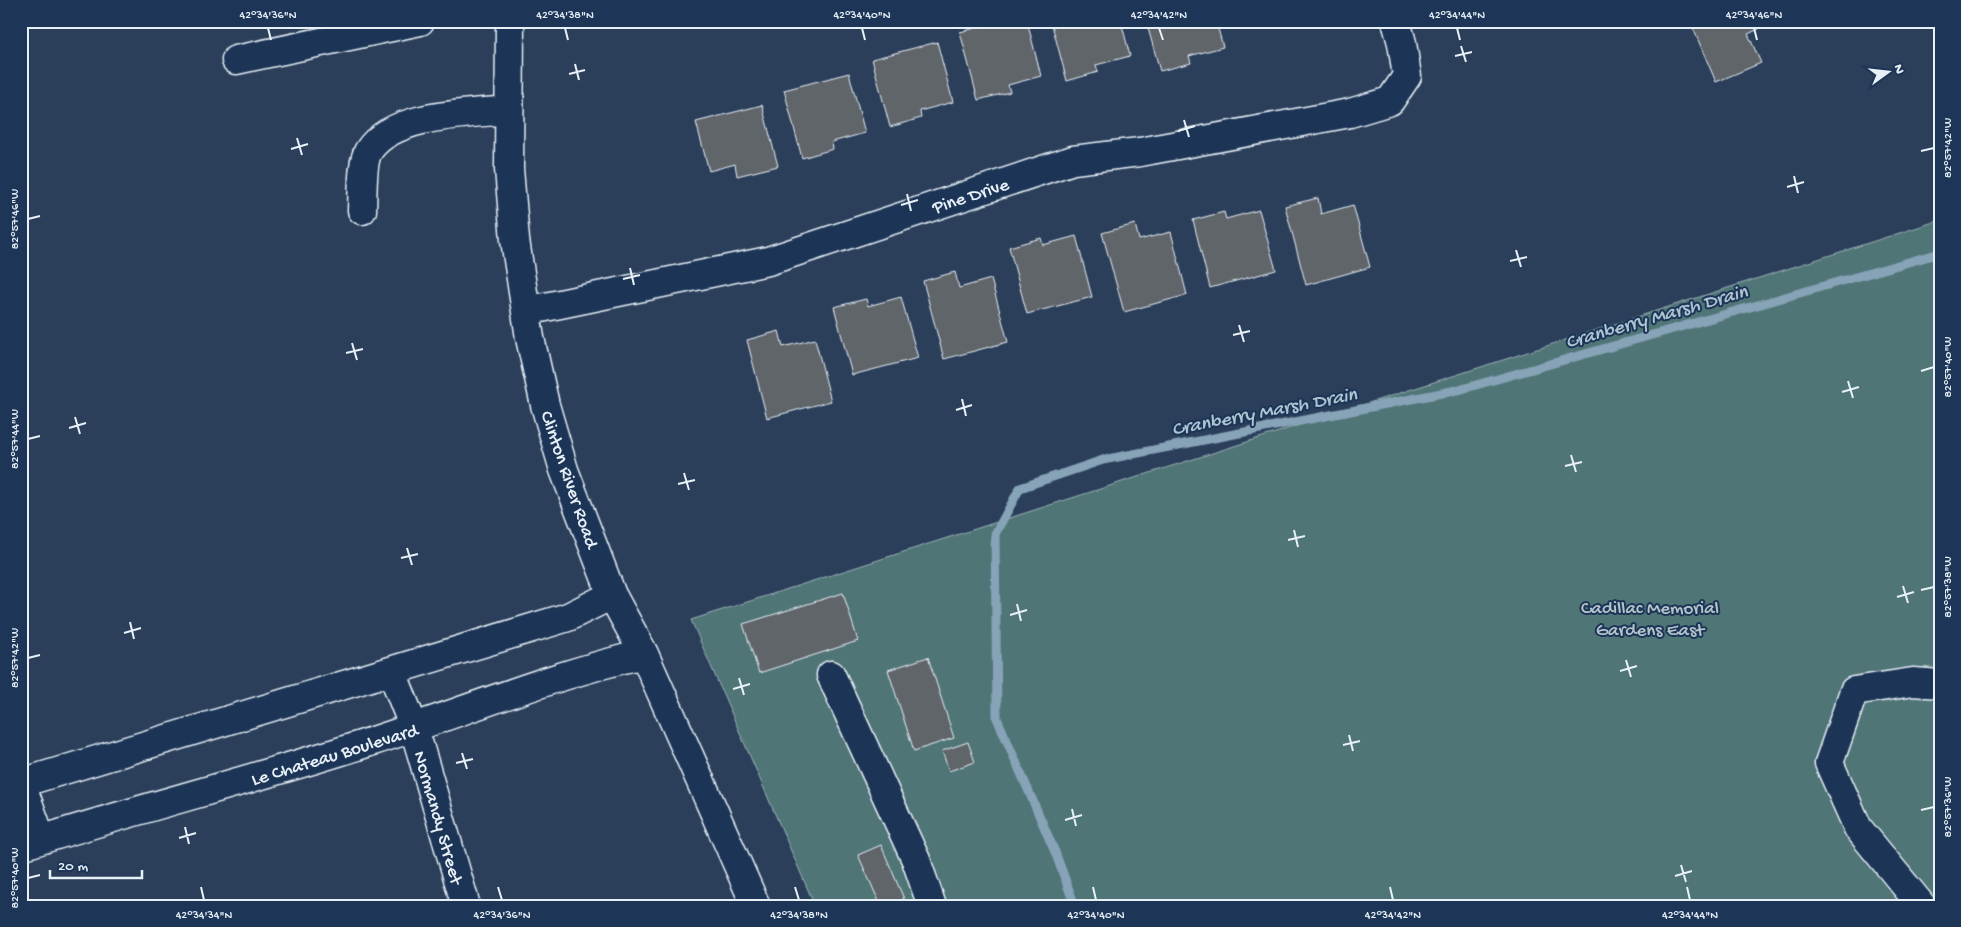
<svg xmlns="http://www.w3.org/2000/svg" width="1961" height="927" font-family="'Gochi Hand',sans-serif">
<rect width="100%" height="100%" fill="#2b3f5b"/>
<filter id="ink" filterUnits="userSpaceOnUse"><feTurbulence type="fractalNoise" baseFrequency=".02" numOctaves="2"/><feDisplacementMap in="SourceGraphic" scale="10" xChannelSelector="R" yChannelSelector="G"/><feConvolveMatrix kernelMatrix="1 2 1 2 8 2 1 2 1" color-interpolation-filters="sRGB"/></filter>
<g filter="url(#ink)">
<path fill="#507476" stroke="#9cb2b7" d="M1940,220V906H815L691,620Z"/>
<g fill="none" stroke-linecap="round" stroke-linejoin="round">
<path stroke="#86a3b7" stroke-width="9" d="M1075,906L1055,852L997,718L995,534L1020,488L1103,460L1462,389L1940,253"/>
</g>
<path fill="#61656b" stroke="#e8f1f8" d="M1002,21H1027L1041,76L1008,85L1010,92L978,100L960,32Z
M1051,21H1121L1130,56L1096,65L1098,72L1067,81Z
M1146,21H1216L1223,47L1189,56L1191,63L1160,71Z
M1690,21H1755L1759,29L1748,34L1761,63L1716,82Z
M937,42L953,102L920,111L921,118L890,127L872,59Z
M849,73L865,133L832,142L833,149L802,158L784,90Z
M762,105L778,166L737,176L735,164L709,171L696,122Z
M1318,198L1321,214L1353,205L1370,267L1306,285L1285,206Z
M1259,210L1276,270L1210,288L1193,220L1224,212L1226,219Z
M1135,224L1139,240L1171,232L1187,295L1124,312L1102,233Z
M1076,236L1092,297L1027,314L1009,247L1041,238L1043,245Z
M955,272L959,288L991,279L1008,342L944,359L923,281Z
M901,297L918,358L852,375L834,307L866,299L868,306Z
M779,331L783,347L815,339L831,401L767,418L747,340Z
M843,593L858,641L759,673L743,624Z
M928,657L954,738L914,751L888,670Z
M968,742L975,762L949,771L942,751Z
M881,845L904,899L887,906H881L858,855Z"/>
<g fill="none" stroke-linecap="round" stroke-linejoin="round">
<defs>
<path id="minor" d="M510,21L509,169L515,240L530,338L545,405L564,470L612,595L644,654L756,906
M236,60L420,21
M362,210C363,195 361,162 369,150C394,113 470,114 509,110
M526,311L768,261L1073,160L1140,152L1350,113L1390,101L1407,76L1402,43L1396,21
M392,672L414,728L466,906
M831,675L916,860L932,906
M21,783L568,617L612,595
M21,783L41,839
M21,846C137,809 255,779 370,742C461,713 551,675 644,654
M1922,906L1858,828L1829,763L1854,691L1913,682L1940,684"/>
</defs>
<use href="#minor" stroke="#e8f1f8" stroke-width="31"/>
<use href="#minor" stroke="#1d3557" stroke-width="28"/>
</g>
</g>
<path fill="none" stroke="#e8f1f8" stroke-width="2" d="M268,28L271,40M565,28L568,40M862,28L865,40M1159,28L1163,40M1457,28L1460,40M1754,28L1757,40M1461,46L1466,62M1455,56L1472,52M575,64L579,80M569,74L585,70M1184,120L1189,137M1178,131L1195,126M297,138L302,155M291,149L308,144M1921,151L1934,148M1794,176L1798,193M1787,187L1804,182M907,194L911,211M901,205L918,200M28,219L40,216M1516,250L1521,267M1510,261L1527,257M630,268L634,285M623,279L640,275M1239,325L1244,342M1233,335L1250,331M352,343L357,360M346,353L363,349M1921,371L1934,367M1848,381L1853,398M1842,392L1859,387M962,399L966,416M956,410L972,405M75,417L80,434M69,428L86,423M28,439L40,436M1571,455L1576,472M1565,466L1582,462M684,473L689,490M678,484L695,480M1294,530L1298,547M1288,540L1305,536M407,548L412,565M401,558L418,554M1903,586L1908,603M1921,590L1934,587M1897,597L1914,592M1017,604L1021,621M1010,615L1027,610M130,622L134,639M124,633L141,628M28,658L40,655M1626,660L1631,677M1620,671L1637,666M739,678L744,695M733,689L750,684M1349,735L1353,751M1343,745L1360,741M462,753L467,769M456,763L473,759M1072,809L1076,826M1921,810L1934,807M1065,820L1082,815M185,827L189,844M179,838L196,833M1681,865L1686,882M1675,876L1692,871M28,878L40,875M201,887L204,900M498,887L502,900M795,887L799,900M1093,887L1096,900M1390,887L1393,900M1687,887L1690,900"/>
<g text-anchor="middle" stroke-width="4" stroke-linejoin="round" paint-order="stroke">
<g font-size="19" fill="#e8f1f8" stroke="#1d3557">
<text transform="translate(970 194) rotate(-18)" y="7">Pine Drive</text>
<text transform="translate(571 479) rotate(71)" y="7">Clinton River Road</text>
<text transform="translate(334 753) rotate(-17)" y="7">Le Chateau Boulevard</text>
<text transform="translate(440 817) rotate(74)" y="7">Normandy Street</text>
</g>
<g font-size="19" fill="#b3c5ca" stroke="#1d3557">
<text x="1650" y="613">Cadillac Memorial<tspan x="1650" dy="22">Gardens East</tspan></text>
</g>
<g font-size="20" font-style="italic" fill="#afc4d2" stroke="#1d3557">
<text transform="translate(1656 315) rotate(-16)" y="7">Cranberry Marsh Drain</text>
<text transform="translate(1264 410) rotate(-11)" y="7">Cranberry Marsh Drain</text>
</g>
</g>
<rect width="1961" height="927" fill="none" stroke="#1d3557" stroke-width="55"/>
<g transform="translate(1888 72) rotate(75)" stroke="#1d3557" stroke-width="4" paint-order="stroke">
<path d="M0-4L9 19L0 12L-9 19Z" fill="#e8f1f8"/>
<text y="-8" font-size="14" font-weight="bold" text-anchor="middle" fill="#e8f1f8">N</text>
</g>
<path d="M50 870v8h92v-8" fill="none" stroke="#e8f1f8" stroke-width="2.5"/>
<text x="58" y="870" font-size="15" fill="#e8f1f8" stroke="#1d3557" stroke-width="4" paint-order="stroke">20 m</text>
<rect x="28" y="28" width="1906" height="872" fill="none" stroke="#e8f1f8" stroke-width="2"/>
<g font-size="12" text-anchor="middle" fill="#e8f1f8">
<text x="268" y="18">42°34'36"N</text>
<text x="565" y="18">42°34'38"N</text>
<text x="862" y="18">42°34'40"N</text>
<text x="1159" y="18">42°34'42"N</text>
<text x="1457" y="18">42°34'44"N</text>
<text x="1754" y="18">42°34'46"N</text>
<text transform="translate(1947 148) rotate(-90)" y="4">82°57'42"W</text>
<text transform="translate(14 219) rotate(-90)" y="4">82°57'46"W</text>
<text transform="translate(1947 367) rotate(-90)" y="4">82°57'40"W</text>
<text transform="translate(14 439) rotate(-90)" y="4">82°57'44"W</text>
<text transform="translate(1947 587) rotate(-90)" y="4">82°57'38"W</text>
<text transform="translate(14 658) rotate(-90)" y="4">82°57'42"W</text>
<text transform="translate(1947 807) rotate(-90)" y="4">82°57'36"W</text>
<text transform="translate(14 878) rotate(-90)" y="4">82°57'40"W</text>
<text x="204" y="918">42°34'34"N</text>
<text x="502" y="918">42°34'36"N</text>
<text x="799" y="918">42°34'38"N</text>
<text x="1096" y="918">42°34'40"N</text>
<text x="1393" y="918">42°34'42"N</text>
<text x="1690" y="918">42°34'44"N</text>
</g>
</svg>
